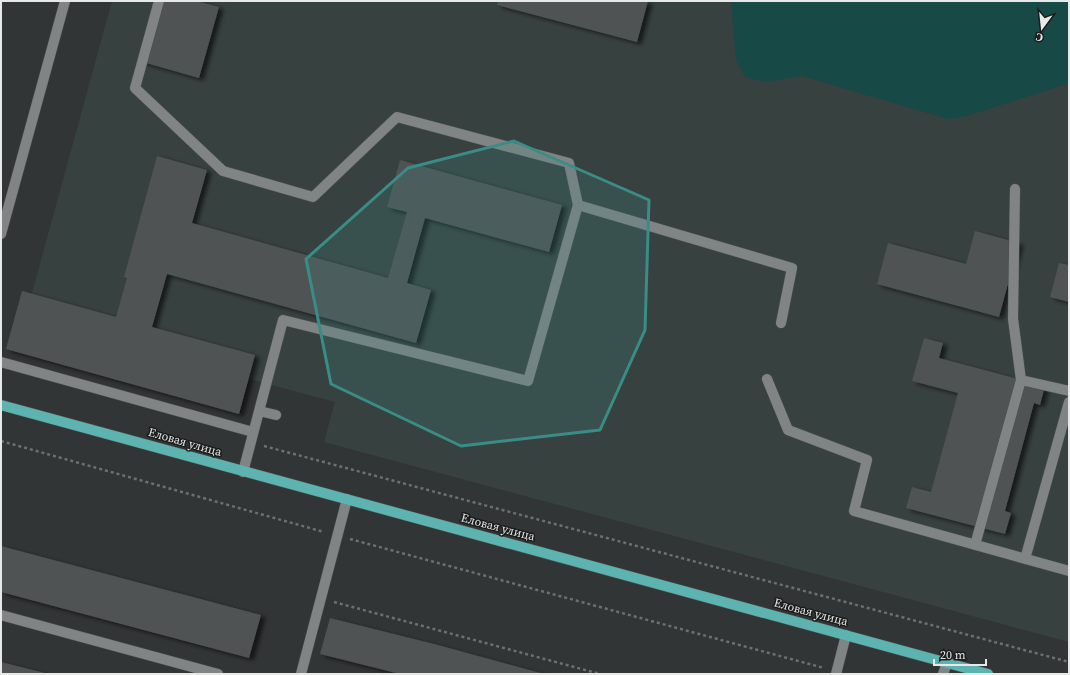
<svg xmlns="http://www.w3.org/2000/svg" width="1070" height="675" font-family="'Source Serif 4',serif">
<defs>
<filter id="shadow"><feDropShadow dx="4.5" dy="2.5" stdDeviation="2" flood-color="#0009"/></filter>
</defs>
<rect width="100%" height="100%" fill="#323535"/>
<path fill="#374140" d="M112,1H1069V642L324,442L335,402L249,379L239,414L6,349L22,291L32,293Z"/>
<path fill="#174946" d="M731,1H1069V83L967,116L948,119L802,76L766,82L745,77L736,60Z"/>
<path fill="#4f5252" filter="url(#shadow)" d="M156,1H196L219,7L199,78L139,61Z
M498,1H648L637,42L497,5Z
M157,156L207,170L192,223L388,278L407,212L387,207L400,160L562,205L549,252L425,218L407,283L431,290L416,343L167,274L152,327L255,355L239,414L6,349L22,291L116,317L127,278L124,277Z
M975,231L1019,243L999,317L877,284L888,243L966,264Z
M1059,263L1069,265V302L1050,297Z
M924,338L943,343L939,358L1045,386L1040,405L1034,403L1005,511L1011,513L1005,534L906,508L912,487L931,492L958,393L912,381Z
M1,546L261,615L249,658L1,592Z
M330,618L438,645L544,674H400L320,654Z
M1,662L45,673V674H1Z"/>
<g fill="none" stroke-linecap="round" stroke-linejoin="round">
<defs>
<path id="minor" d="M159,1L135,88L223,171L313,197L397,117L569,163L578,205
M1015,189L1013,319L1021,380
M1,234L65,1
M1,362L253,432
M767,379L788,430L867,460L854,511L1069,571
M259,411L276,415
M243,472L283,320L528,381L578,205L792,268L781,323
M975,545L1021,380L1069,391
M1025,559L1069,402
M1,615L218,674
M301,674L347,499
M836,674L846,635
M943,674L947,663"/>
<path id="major" d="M1,405L988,674"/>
</defs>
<use href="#minor" stroke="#4f5151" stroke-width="11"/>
<use href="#major" stroke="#4f5151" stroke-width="11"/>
<path stroke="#6d7070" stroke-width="2.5" stroke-dasharray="3 3" stroke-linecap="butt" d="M1,441L324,532
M264,446L1069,662
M350,539L824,668
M334,602L600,674"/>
<use href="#minor" stroke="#808484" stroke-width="10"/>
<use href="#major" stroke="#5db3af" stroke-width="10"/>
</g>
<path fill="#3a8d87" fill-opacity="0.2" stroke="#3a8d87" stroke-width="3" stroke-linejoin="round" d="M514,141L649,200L645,330L600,430L461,446L331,384L306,259L408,168Z"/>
<g text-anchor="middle" stroke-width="3" stroke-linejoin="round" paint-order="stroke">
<g font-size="12" fill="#e7e9e9" stroke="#1b1c1c">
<text transform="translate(185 442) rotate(16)" y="4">Еловая улица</text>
<text transform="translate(498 527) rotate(15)" y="4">Еловая улица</text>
<text transform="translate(811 612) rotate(15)" y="4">Еловая улица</text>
</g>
</g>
<rect width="1070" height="675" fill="none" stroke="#e7e9e9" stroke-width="4"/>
<g transform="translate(1042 28) rotate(195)" stroke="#1b1c1c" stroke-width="3" paint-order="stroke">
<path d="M0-3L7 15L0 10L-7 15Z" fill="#e7e9e9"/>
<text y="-6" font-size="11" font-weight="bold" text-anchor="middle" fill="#e7e9e9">С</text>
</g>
<path d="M934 659v6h52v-6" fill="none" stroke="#e7e9e9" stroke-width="2"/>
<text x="940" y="659" font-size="12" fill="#e7e9e9" stroke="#1b1c1c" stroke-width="3" paint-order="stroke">20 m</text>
</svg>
